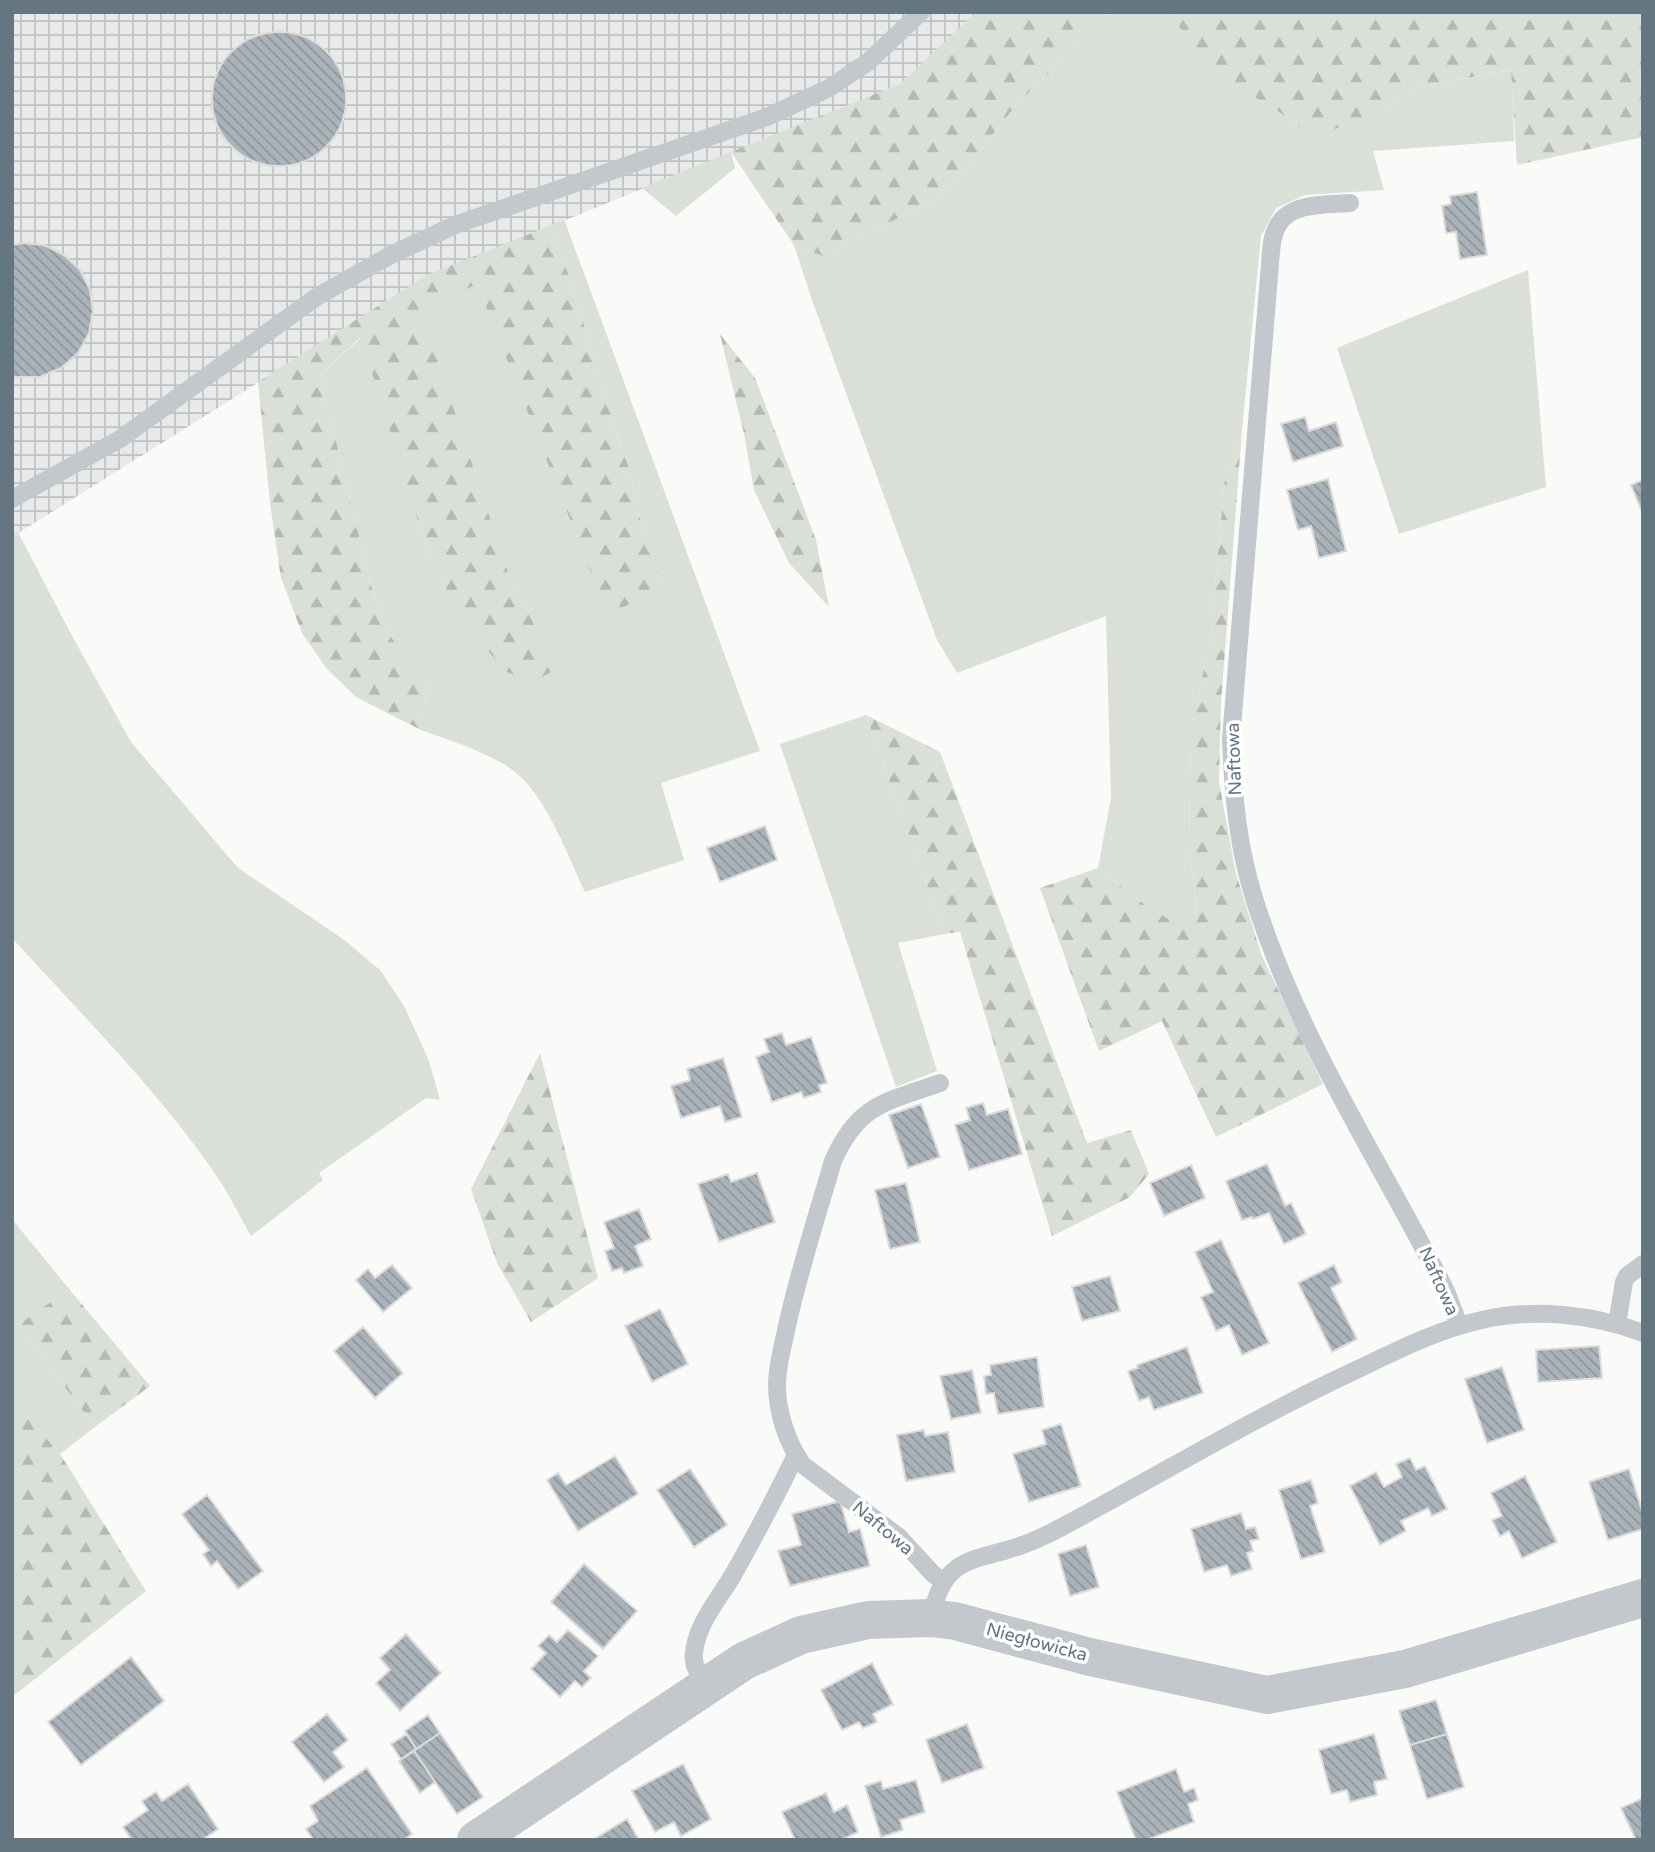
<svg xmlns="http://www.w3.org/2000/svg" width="1655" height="1852" font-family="'Varela Round',sans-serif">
<defs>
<pattern id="industrial-grid" width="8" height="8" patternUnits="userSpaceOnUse" patternTransform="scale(1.75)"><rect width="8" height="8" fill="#e8e9e9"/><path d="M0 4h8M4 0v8" fill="none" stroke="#c0c1c2"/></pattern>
<pattern id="forest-firs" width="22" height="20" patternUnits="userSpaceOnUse" patternTransform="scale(1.75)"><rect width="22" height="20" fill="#dadfd7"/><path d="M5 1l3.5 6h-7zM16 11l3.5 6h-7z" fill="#b4b9b4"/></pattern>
<pattern id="building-back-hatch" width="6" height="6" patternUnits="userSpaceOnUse" patternTransform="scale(1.75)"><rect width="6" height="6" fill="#aab3b9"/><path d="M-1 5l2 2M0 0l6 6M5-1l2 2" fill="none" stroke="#8e969c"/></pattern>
</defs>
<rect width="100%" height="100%" fill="#fafaf8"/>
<path fill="url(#industrial-grid)" d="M12,12H977L900,84L428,276L12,537Z"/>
<path fill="#dadfd7" d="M1112,12L1169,13L1216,74L1275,109L1298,126L1376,114L1417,87L1512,70L1514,141L1373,151L1384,190L1305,195L1276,208L1261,236L1242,430L1225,477L1210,640L1191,730L1189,844L1197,916L1170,920L1141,902L1098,868L1111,798L1106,616L957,673L937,640L813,303L794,245L825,257L855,239L944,196L1016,105Z
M731,152L735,168L676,216L642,188Z
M564,219L760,751L661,783L684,860L585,892C569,858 549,805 523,779C499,755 453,742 421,730L428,679L402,656L386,628L373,593L320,375L362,337L422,535L445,589L541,638L508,572L420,311L477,283L607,612L665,591L639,515L631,474L612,419L570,278L549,226Z
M1528,270L1546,487L1399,534L1337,348Z
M18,532L71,634L131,742L238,868L343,939L381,971L405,1008L429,1061L440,1100L426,1098L319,1173L323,1180L251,1236C239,1215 228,1192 214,1172C155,1087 81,1014 12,938V535Z
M866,715L944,934L898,943L937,1071L896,1087L780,744Z
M12,1219L69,1289L18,1325L95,1427L60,1454L12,1399Z"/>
<path fill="url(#forest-firs)" d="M976,12H1112L1016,105L944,196L855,239L825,257L794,245L731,152L900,84Z
M1168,12H1643V137L1517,165L1511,70L1417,87L1376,114L1327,132L1298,126L1275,109L1215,74Z
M549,226L570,278L612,419L631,474L639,515L665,591L607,613L477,284L421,311L508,572L541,638L551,672L533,682L507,672L474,636L445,589L422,535L361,337L320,375L373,593L386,628L402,655L428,679L421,730L356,697L327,669L302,633L281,578L270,503L258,382L427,275Z
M720,334L755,378L816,540L829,607L789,563L754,490L744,434Z
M1242,430L1221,702L1219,782L1236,874L1262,956L1323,1084L1216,1137L1162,1021L1099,1051L1040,888L1098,868L1141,902L1170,920L1197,915L1189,844L1191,730L1210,640L1225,477Z
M866,715L940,752L1087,1143L1131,1130L1149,1174L1130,1197L1052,1236L960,932L944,934Z
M540,1053L598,1278L531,1322L497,1263L471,1189Z
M69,1289L150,1386L95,1427L18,1325Z
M12,1399L60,1454L146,1591L12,1697Z"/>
<path fill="url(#building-back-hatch)" stroke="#dcdcda" stroke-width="2" d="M212 99a67 67 0 1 1 134 0a67 67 0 1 1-134 0Z
M1477,192L1487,255L1460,259L1456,232L1446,233L1442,206L1451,204L1450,196Z
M22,243L44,245L64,255L80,270L90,290L93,311L89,333L78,353L61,368L40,377H12V245Z
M1305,417L1309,431L1336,422L1343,446L1293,462L1281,424Z
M1328,479L1346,551L1319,558L1311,526L1298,530L1287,490Z
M1643,480V514L1631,485Z
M765,826L777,860L720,882L707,848Z
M782,1033L786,1045L811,1037L827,1083L819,1085L821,1092L804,1098L801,1092L772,1102L756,1057L769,1052L764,1039Z
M723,1058L742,1117L725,1122L720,1106L681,1118L671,1086L690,1080L687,1069Z
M983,1103L987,1115L1008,1109L1022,1154L969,1170L955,1125L970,1120L966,1108Z
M921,1104L940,1157L908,1168L889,1115Z
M1267,1164L1285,1206L1291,1203L1306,1234L1284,1244L1269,1213L1253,1219L1252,1217L1242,1220L1226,1181Z
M1191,1165L1205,1198L1164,1216L1150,1183Z
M757,1173L775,1222L719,1242L698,1184L728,1174L731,1182Z
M906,1183L920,1242L890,1249L875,1190Z
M639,1209L651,1239L635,1246L643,1266L624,1273L622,1268L612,1271L605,1251L614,1248L604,1222Z
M1221,1240L1269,1343L1242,1355L1229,1325L1216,1331L1201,1297L1213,1292L1195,1252Z
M392,1265L412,1288L383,1312L356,1280L368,1269L375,1278Z
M1334,1265L1342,1282L1331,1288L1357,1339L1332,1352L1298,1283Z
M1110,1276L1120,1311L1082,1321L1072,1287Z
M660,1309L688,1364L652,1382L625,1326Z
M363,1327L403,1373L375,1398L334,1351Z
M1599,1346L1602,1378L1538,1382L1536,1350Z
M1187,1347L1203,1393L1154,1410L1149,1397L1139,1401L1128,1371L1138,1368L1137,1365Z
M1037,1357L1044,1407L998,1414L994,1393L986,1394L984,1376L991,1375L990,1365Z
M1502,1367L1524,1430L1487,1443L1465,1379Z
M972,1370L981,1413L951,1419L940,1376Z
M1061,1424L1081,1486L1029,1502L1013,1454L1046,1444L1042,1430Z
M924,1430L925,1436L948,1432L955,1472L906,1481L897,1435Z
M615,1456L638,1494L578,1531L547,1480L558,1473L566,1485Z
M1410,1458L1416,1470L1425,1466L1447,1509L1432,1516L1428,1508L1401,1521L1406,1531L1380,1545L1350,1486L1376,1472L1384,1487L1402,1477L1396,1464Z
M690,1469L727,1525L694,1547L657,1490Z
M1629,1469L1643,1514V1529L1608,1540L1589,1482Z
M1525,1476L1557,1542L1522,1558L1509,1531L1500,1536L1492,1520L1502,1516L1491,1493Z
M1311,1480L1318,1503L1310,1506L1325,1552L1301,1559L1279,1490Z
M207,1495L263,1571L238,1589L217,1561L211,1566L203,1554L209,1550L182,1514Z
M840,1501L849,1532L860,1529L870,1566L790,1586L778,1551L801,1545L792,1514Z
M1241,1513L1246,1529L1255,1527L1259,1539L1250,1541L1253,1551L1247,1553L1252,1569L1231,1576L1227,1565L1204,1572L1191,1529Z
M1086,1545L1099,1587L1070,1596L1058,1554Z
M584,1564L637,1611L603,1649L551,1602Z
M568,1630L598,1656L584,1671L591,1678L582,1687L575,1681L560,1697L531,1669L546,1653L538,1646L549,1635L557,1642Z
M406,1634L441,1673L400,1711L376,1683L390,1670L380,1658Z
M131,1657L164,1701L81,1765L48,1722Z
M872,1663L893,1704L873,1714L877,1722L863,1728L859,1722L842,1730L821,1690Z
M1436,1700L1447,1734L1410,1745L1399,1711Z
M327,1714L348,1740L333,1752L344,1767L324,1782L292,1742Z
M428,1715L440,1733L416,1749L405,1731Z
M967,1724L984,1768L942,1783L926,1740Z
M440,1733L483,1797L457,1814L414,1751Z
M407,1734L416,1749L401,1759L391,1744Z
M1374,1734L1387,1779L1374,1782L1377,1795L1350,1802L1347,1790L1331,1794L1319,1750Z
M1447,1734L1464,1787L1427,1799L1410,1745Z
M414,1751L435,1782L420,1793L399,1761Z
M683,1764L711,1819L681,1836L674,1822L655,1832L632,1791Z
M367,1768L412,1834L403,1840H314L306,1829L318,1821L310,1806Z
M1176,1769L1184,1792L1194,1788L1198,1800L1188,1804L1194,1822L1146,1840H1136L1117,1792Z
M916,1780L925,1812L900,1820L903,1830L881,1837L865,1786L881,1781L883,1789Z
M188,1784L218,1829L202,1840H132L123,1827L148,1810L142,1801L156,1792L162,1801Z
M826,1793L834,1812L847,1805L858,1832L841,1840H795L782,1812Z
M1643,1798V1840H1636L1621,1808Z
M627,1819L639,1840H593Z"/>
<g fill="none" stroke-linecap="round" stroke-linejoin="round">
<path stroke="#c3c8cc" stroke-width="18" d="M1350,203C1327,205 1291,202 1278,225C1271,236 1271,252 1270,264L1231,739C1233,794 1238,849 1255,901C1299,1040 1381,1163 1446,1291L1459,1325
M12,499L120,439L318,296L391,255L455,225L767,117L829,88L868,62L921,12
M940,1083C886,1102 858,1104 833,1161C817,1216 799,1271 787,1326C783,1346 777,1365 777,1385C777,1412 787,1443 803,1465L899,1537L933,1574L944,1582
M1617,1324L1624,1282L1627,1276L1643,1264
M930,1618C936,1600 940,1580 957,1568C971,1558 990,1555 1007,1550C1025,1545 1043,1537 1060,1528C1158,1476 1253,1418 1354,1371C1396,1351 1436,1330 1482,1320C1535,1308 1592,1314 1643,1333
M707,1686C699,1676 692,1665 694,1652C698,1622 718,1600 733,1575C755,1536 776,1496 796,1455"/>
<path stroke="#c3c8cc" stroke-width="38" d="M476,1840L744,1661L801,1635L868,1620L930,1618L955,1621L1090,1657L1267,1695L1405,1669L1643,1598"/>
</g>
<g text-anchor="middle" stroke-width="7" stroke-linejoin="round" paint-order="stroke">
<g font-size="18" fill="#657683" stroke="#fff">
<text transform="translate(1234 759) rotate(-92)" y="6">Naftowa</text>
<text transform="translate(1439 1281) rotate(66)" y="6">Naftowa</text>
<text transform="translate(883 1528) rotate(40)" y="6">Naftowa</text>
<text transform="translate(1037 1642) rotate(15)" y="6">Niegłowicka</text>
</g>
</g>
<rect width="1655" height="1852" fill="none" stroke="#657683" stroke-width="28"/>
</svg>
